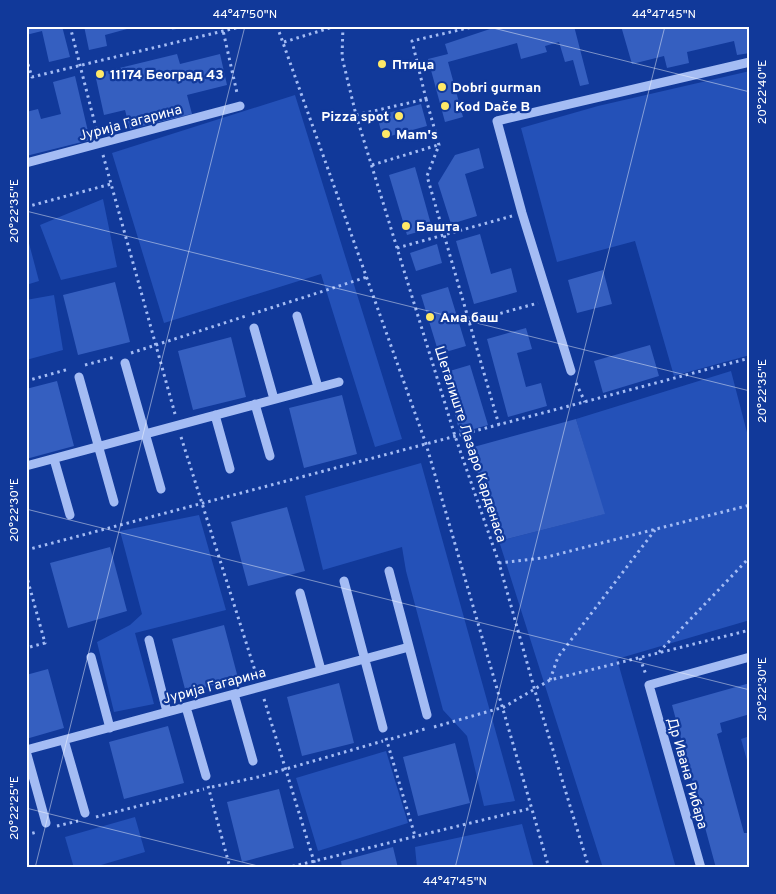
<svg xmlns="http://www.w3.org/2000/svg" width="776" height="894" font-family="Overpass,sans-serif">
<rect width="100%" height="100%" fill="#11399a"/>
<path fill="#2451b8" d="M750,71V355L674,376L635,241L557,262L521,128L598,106Z
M295,95L402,439L375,447L321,274L164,323L112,153Z
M103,199L117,267L61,280L40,225Z
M26,232L39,281L26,285Z
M54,295L63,350L26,360V300Z
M731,371L750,444V620L617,659L676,868H603L499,541L604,514L576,419Z
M421,463L515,801L484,806L467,736L443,710L406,571L402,547L323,570L305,496Z
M199,515L226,610L135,633L154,704L114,712L97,642L130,625L142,614L120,531Z
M750,736V771L741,739Z
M386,751L408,823L318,851L296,778Z
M135,817L145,852L91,868H74L65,837Z
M522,824L534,868H417L415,847Z"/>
<path fill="#355fc0" d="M26,26H62L70,57L49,62L42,31L26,35Z
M84,26H127V29L105,35L107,46L89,50Z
M171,26H185V27L172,30Z
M499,26H574L589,84L580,86L573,60L565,62L559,42L545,46L547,52L521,59L517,43L448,62L463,117L445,122L428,59L448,54L445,44Z
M621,26H750V31L747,32L750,53L737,55L734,41L687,52L689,63L667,68L664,56L632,64Z
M177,54L180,64L220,54L227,85L187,95L192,114L130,129L125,110L104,115L95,74Z
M75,76L90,140L26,156V112L38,109L41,119L61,114L53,82Z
M421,104L427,126L383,138L377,116Z
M479,148L484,168L465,174L477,216L451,224L438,183L455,155Z
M415,167L432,228L407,235L389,175Z
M480,234L491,274L511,268L517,292L474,304L456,241Z
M437,244L442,263L416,271L410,253Z
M603,270L612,304L577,313L568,280Z
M115,282L130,342L78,355L63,295Z
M448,287L466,346L439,354L421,295Z
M526,328L532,349L517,353L526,387L541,383L547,406L508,417L487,339Z
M231,337L246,397L193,410L178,351Z
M650,345L659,376L603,393L594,361Z
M470,365L488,425L460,433L443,373Z
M57,381L74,446L26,459V389Z
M342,395L357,454L304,468L289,408Z
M576,419L605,514L499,541L470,448Z
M287,507L305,571L248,586L231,522Z
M110,547L127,611L68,628L50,563Z
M224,625L238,678L186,693L172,639Z
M48,669L64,728L26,739V675Z
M339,683L354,743L302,756L287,697Z
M750,683V714L720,723L722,732L717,734L744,833H750V868H716L672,705Z
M168,726L184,783L124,799L109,742Z
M455,743L470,803L418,816L403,757Z
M279,789L294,848L242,862L227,802Z
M393,847L398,868H342L341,861Z"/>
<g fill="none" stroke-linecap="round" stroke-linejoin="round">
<path stroke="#a4bcf4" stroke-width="3" stroke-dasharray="2.5 4" stroke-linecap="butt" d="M70,26L97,132
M222,26L237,93
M277,26L426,444L549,868
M343,26L342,57L356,115L455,436L499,563L535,691L589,868
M284,42L336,26
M26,58L32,77L244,26
M426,99L439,145L427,176L499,425
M356,115L426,99L412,41L476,26
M103,155L175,414
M372,165L438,145
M26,207L111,184
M397,248L512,216
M252,314L367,277
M469,322L538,303
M131,353L246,316
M85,365L115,357
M26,381L69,369
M576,383L585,402
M181,437L257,677
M26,550L750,358
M499,563L543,558L750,505
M26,574L45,643L26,648
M659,652L750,557
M640,658L646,675
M550,680L558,657L655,530
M264,699L316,868
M434,727L504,707L550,680L750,630
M386,738L415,836
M391,739L428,728
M208,786L230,868
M212,787L258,777L383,741
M96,817L204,789
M57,826L78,821
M26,835L37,832
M286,868L532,808"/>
<path stroke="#a4bcf4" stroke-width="9" d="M26,163L240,106
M297,316L318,387
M254,328L274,399
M125,363L161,489
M571,371L522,213L497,121L750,62
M79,377L114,502
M255,404L270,456
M215,415L230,469
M54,459L70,515
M26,466L339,382
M389,571L427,715
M344,581L383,728
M300,593L321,670
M149,640L167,712
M91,657L110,728
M234,694L253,761
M186,707L206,776
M64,740L85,813
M26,750L409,647
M26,751L46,823
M701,868L649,685L750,657"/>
</g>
<path fill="none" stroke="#fff" stroke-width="1" stroke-opacity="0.45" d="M485,26L750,92M26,211L750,391M26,509L750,690M26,808L266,868M35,868L245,26M455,868L665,26"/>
<g fill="#ffe967" stroke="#11399a" stroke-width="2">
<circle cx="382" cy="64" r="5"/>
<circle cx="100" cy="74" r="5"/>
<circle cx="442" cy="87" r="5"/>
<circle cx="445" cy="106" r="5"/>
<circle cx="399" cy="116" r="5"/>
<circle cx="386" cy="134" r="5"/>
<circle cx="406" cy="226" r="5"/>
<circle cx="430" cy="317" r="5"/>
</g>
<g text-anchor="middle" stroke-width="4.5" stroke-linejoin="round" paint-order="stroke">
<g font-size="14" font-weight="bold" fill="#fff" stroke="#11399a" text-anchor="start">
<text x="392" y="69">Птица</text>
<text x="110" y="79">11174 Београд 43</text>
<text x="452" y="92">Dobri gurman</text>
<text x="455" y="111">Kod Dače B</text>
<text x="389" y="121" text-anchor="end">Pizza spot</text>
<text x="396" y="139">Mam's</text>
<text x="416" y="231">Башта</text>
<text x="440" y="322">Ама баш</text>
</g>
<g font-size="14" fill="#fff" stroke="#11399a">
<text transform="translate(130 122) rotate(-15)" y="5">Јурија Гагарина</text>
<text transform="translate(471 444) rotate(72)" y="5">Шеталиште Лазаро Карденаса</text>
<text transform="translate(214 685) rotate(-15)" y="5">Јурија Гагарина</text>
<text transform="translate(688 773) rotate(74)" y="5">Др Ивана Рибара</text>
</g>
</g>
<rect width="776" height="894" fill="none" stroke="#11399a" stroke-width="55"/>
<rect x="28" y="28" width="720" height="838" fill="none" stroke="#fff" stroke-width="2"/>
<g font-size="12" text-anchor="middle" fill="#fff">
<text x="245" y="18">44°47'50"N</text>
<text x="664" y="18">44°47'45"N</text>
<text transform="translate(762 92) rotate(-90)" y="4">20°22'40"E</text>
<text transform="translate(14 211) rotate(-90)" y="4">20°22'35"E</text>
<text transform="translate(762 391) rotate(-90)" y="4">20°22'35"E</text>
<text transform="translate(14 510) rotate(-90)" y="4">20°22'30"E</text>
<text transform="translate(762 689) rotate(-90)" y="4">20°22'30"E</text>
<text transform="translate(14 808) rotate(-90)" y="4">20°22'25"E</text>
<text x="455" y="885">44°47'45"N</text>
</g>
</svg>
